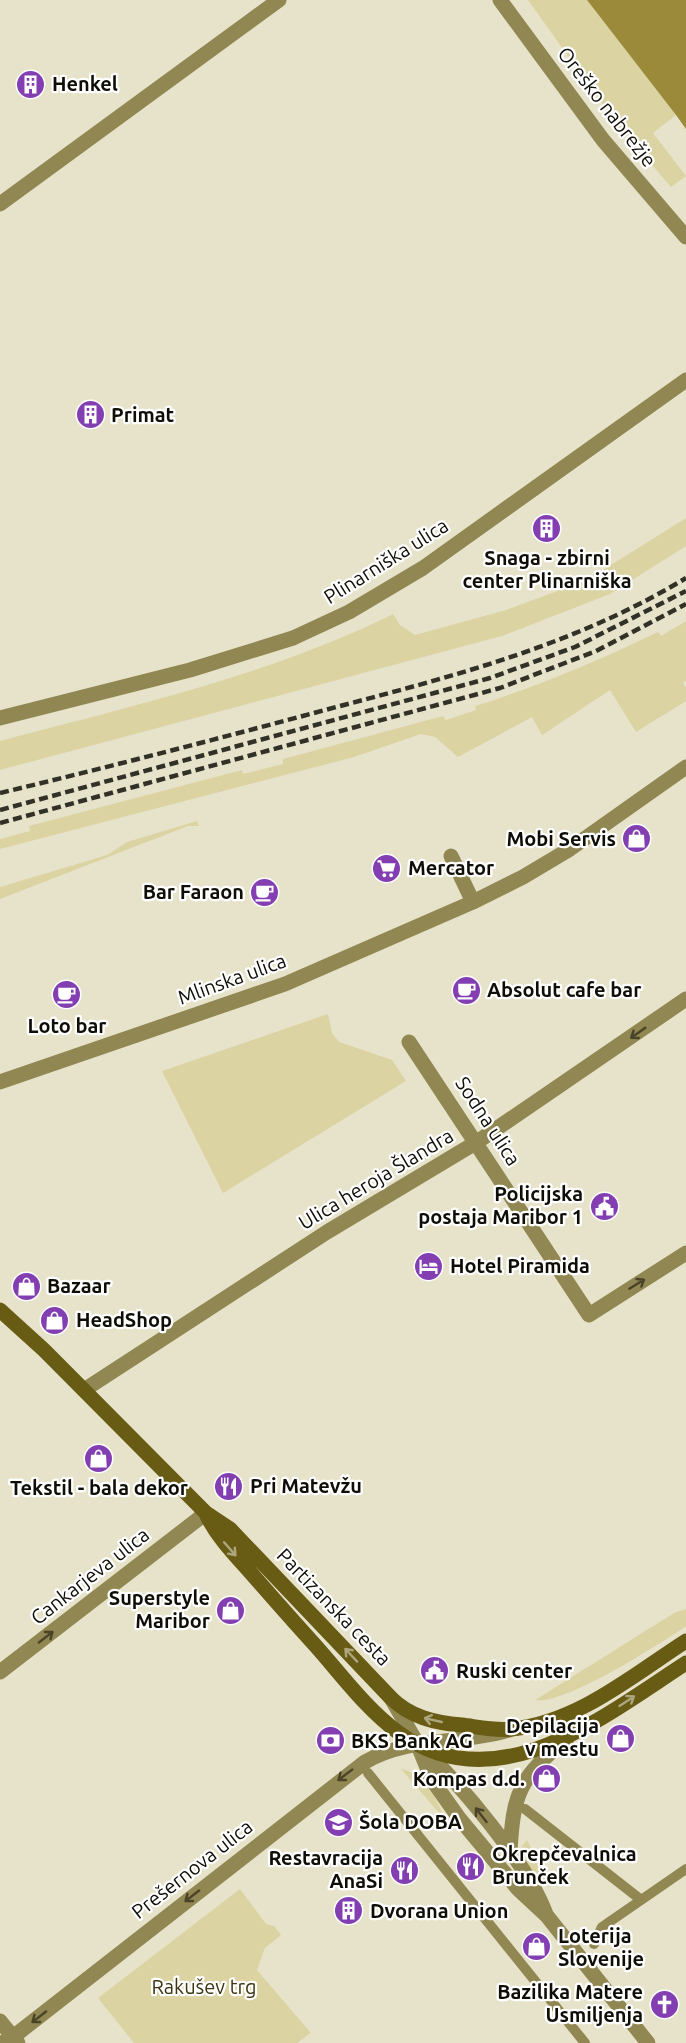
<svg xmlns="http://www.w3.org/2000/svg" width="686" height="2043" font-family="Ubuntu,sans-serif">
<rect width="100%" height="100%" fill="#e7e3cb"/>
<path fill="#dcd3a3" d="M528,0H587L676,115L653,133L686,176L671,187L615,122Z
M686,518V546L610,594L502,636L0,770V741C132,706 270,675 393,614L400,625L415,635L506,610L587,580Z
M686,621V681L683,683L686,688V701L636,732L610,690L542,735L532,717L458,757L435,737L421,734L354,757L0,849V839L30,831L29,826L242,770L243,774L283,764V759L443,716L446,720L476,710L475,706C539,686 598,661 658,632L661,636Z
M197,821L199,826H188L0,899V887L107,855L127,842Z
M328,1014L332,1033L339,1042L392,1060L406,1081L223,1193L162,1071Z
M686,1609V1626C660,1644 563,1706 535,1700L674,1613Z
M401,1769C419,1771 436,1796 442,1812L440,1814Z
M527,1840L551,1887C534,1885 522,1862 522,1846Z
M240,1889L266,1924L274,1926L281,1935L265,1948L257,1970L311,2033L297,2043H134L98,1998Z"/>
<path fill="#9a8a39" d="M587,0H686V129L676,115Z"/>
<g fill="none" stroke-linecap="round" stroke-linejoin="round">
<path stroke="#918752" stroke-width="10" d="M368,1773L585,2043
M525,1809L640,1899
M594,1944L602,1927L686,1869"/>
<path stroke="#918752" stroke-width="15" d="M0,204L279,0
M0,718L190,670L293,638L349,612L423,568L686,380
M451,856L473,902
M409,1042L589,1315L686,1253
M84,1390L327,1232L477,1142L686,999
M391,1698L417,1743L432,1780L459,1818L518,1889L547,1916L648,2043
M421,1747C462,1786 527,1863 546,1914
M510,1853C513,1792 520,1777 567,1739
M0,2021L13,2037L2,2043"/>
<path stroke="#918752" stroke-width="15" d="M500,0L603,140L686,237
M0,1082L285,984L473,902L523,877L570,849L686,767
M0,1672L206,1513
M18,2043L13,2037L365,1762C410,1736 461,1745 509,1730"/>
<path stroke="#685b14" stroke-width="15" d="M0,1310L44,1350L206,1513L230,1529L391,1698C410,1717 435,1723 462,1725C478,1727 496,1731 512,1729C577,1723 633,1675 686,1641
M207,1516C218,1538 235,1555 251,1573C272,1597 293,1621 314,1644C341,1674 366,1709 399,1733C497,1804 604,1716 686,1663"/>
<path stroke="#323127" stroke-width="4.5" stroke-dasharray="9 4.5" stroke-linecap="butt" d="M0,793C109,767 217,739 325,710C450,677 574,646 686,578
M0,810L490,678L575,647L686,591
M0,823L500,688L596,651L686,604"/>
</g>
<defs><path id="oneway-shaft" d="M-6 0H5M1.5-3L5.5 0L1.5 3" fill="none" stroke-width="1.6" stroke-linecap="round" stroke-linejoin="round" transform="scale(1.5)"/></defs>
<g stroke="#494428">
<use href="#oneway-shaft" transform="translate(638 1033) rotate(145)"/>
<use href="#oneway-shaft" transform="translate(637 1284) rotate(-32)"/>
<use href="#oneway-shaft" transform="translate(46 1637) rotate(-38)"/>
<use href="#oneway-shaft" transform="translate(345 1775) rotate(143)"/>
<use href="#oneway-shaft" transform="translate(481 1815) rotate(-128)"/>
<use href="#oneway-shaft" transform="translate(192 1896) rotate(142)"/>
<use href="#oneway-shaft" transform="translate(39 2017) rotate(142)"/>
</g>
<g stroke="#aca57e">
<use href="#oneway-shaft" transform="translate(230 1549) rotate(49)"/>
<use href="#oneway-shaft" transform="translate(351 1655) rotate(-133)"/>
<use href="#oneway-shaft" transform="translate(627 1701) rotate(-33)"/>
<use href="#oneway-shaft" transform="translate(433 1720) rotate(-167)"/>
</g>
<defs>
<symbol id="building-disc" viewBox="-11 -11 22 22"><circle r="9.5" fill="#833fb2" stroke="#fff"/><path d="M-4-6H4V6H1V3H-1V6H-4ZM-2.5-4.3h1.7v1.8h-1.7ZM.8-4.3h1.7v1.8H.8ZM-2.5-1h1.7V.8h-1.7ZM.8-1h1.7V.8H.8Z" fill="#fff"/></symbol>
<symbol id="shop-disc" viewBox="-11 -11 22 22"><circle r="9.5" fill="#833fb2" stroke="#fff"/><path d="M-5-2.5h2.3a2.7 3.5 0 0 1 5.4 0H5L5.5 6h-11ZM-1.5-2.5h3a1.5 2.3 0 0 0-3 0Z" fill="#fff"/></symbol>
<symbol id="supermarket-disc" viewBox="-11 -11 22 22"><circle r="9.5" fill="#833fb2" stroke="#fff"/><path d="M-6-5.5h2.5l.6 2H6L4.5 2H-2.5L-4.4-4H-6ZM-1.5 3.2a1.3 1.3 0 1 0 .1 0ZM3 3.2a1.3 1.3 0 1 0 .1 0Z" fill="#fff"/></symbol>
<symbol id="cafe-disc" viewBox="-11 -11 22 22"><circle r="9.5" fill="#833fb2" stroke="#fff"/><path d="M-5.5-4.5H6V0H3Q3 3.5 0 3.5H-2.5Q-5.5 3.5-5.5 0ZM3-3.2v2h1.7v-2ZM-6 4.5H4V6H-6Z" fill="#fff"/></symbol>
<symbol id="civic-disc" viewBox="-11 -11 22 22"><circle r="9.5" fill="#833fb2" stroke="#fff"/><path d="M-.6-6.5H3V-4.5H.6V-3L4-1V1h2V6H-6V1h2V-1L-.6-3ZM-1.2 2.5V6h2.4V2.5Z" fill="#fff"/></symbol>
<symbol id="hotel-disc" viewBox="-11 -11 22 22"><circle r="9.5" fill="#833fb2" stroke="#fff"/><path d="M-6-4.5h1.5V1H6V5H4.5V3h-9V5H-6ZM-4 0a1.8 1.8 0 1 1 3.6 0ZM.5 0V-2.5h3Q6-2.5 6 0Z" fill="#fff"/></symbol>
<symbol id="restaurant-disc" viewBox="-11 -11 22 22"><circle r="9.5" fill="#833fb2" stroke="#fff"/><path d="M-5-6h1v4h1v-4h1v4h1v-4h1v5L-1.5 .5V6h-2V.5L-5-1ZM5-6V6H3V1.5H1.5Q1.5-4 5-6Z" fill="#fff"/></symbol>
<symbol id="bank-disc" viewBox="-11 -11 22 22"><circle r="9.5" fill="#833fb2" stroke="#fff"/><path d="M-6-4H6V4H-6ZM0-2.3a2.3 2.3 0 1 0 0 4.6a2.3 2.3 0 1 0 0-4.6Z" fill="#fff"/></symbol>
<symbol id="school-disc" viewBox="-11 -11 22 22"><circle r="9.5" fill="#833fb2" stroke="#fff"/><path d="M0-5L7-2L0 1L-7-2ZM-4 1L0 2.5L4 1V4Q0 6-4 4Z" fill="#fff"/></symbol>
<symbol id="church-disc" viewBox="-11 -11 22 22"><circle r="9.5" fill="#833fb2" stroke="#fff"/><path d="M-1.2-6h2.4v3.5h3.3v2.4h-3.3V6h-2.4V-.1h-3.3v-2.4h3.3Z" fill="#fff"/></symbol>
</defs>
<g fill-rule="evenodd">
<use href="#building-disc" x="14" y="68" width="33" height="33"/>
<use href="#building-disc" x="74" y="398" width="33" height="33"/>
<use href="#building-disc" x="530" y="512" width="33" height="33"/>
<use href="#shop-disc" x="620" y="822" width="33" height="33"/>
<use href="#supermarket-disc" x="370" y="852" width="33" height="33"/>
<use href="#cafe-disc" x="248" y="876" width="33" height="33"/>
<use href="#cafe-disc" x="450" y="974" width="33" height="33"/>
<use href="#cafe-disc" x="50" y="978" width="33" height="33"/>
<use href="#civic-disc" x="588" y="1190" width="33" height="33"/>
<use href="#hotel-disc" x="412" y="1250" width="33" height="33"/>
<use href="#shop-disc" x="10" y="1270" width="33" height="33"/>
<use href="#shop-disc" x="38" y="1304" width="33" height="33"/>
<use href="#shop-disc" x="82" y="1442" width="33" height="33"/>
<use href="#restaurant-disc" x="212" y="1470" width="33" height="33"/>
<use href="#shop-disc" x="214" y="1594" width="33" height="33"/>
<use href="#civic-disc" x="418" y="1654" width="33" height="33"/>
<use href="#shop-disc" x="604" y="1722" width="33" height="33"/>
<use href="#bank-disc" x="314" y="1724" width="33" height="33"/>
<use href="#shop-disc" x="530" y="1762" width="33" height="33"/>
<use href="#school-disc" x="322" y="1806" width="33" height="33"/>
<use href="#restaurant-disc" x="454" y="1850" width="33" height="33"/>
<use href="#restaurant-disc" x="388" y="1854" width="33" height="33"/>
<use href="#building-disc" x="332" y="1894" width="33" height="33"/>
<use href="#shop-disc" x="520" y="1930" width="33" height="33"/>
<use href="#church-disc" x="648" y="1988" width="33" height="33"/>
</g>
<g text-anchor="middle" stroke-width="4.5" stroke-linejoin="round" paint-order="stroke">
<g font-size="20" font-weight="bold" fill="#0e0d06" stroke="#fff" text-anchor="start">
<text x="52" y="91">Henkel</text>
<text x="111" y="422">Primat</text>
<text x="547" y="565" text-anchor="middle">Snaga - zbirni<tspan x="547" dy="23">center Plinarniška</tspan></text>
<text x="616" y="846" text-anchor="end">Mobi Servis</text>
<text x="408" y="875">Mercator</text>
<text x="244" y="899" text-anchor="end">Bar Faraon</text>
<text x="487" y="997">Absolut cafe bar</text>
<text x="67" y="1033" text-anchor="middle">Loto bar</text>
<text x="583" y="1201" text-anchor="end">Policijska<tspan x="583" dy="23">postaja Maribor 1</tspan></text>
<text x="450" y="1273">Hotel Piramida</text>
<text x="47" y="1293">Bazaar</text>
<text x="76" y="1327">HeadShop</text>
<text x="250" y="1493">Pri Matevžu</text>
<text x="99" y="1495" text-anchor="middle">Tekstil - bala dekor</text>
<text x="210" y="1605" text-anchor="end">Superstyle<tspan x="210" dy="23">Maribor</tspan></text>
<text x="456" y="1678">Ruski center</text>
<text x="599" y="1733" text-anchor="end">Depilacija<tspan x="599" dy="23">v mestu</tspan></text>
<text x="351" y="1748">BKS Bank AG</text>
<text x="525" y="1786" text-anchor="end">Kompas d.d.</text>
<text x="359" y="1829">Šola DOBA</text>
<text x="492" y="1861">Okrepčevalnica<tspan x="492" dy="23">Brunček</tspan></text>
<text x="383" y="1865" text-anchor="end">Restavracija<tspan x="383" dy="23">AnaSi</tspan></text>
<text x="370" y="1918">Dvorana Union</text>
<text x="558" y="1943">Loterija<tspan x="558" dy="23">Slovenije</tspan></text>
<text x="643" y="1999" text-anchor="end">Bazilika Matere<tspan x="643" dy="23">Usmiljenja</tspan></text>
</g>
<g font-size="20" fill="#0e0d06" stroke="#fff">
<text transform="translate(607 107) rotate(52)" y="7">Oreško nabrežje</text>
<text transform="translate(386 561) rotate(-32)" y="7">Plinarniška ulica</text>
<text transform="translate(232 979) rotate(-20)" y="7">Mlinska ulica</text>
<text transform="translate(488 1121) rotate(57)" y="7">Sodna ulica</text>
<text transform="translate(376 1179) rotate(-31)" y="7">Ulica heroja Šlandra</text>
<text transform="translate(90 1576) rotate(-38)" y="7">Cankarjeva ulica</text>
<text transform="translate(334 1607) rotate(46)" y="7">Partizanska cesta</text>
<text transform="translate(192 1869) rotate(-38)" y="7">Prešernova ulica</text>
</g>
<g font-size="20" fill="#3b3410" stroke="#fff">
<text x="204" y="1994">Rakušev trg</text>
</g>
</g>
</svg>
